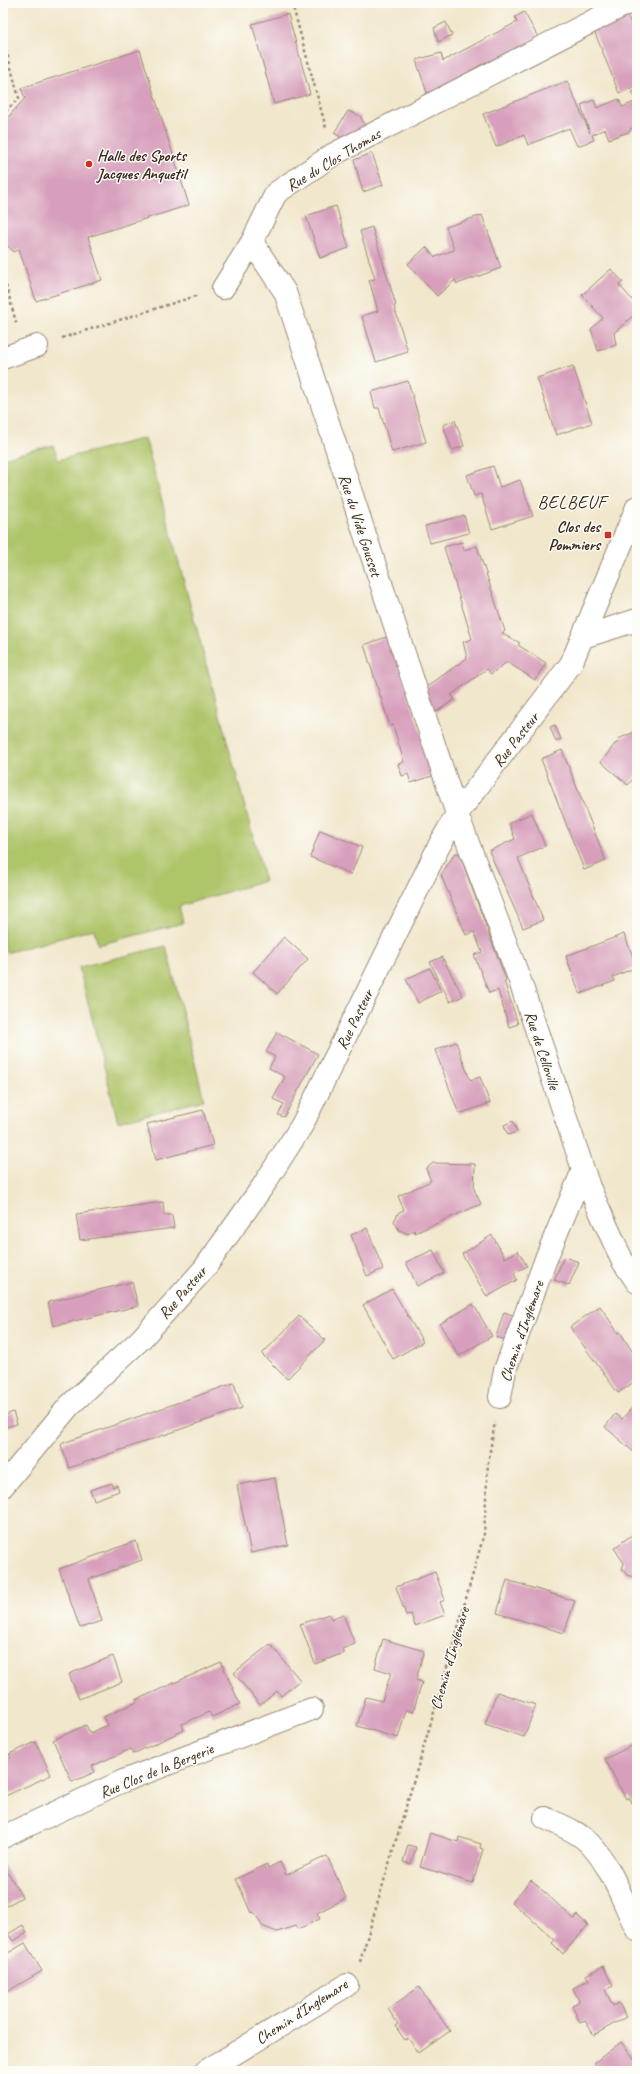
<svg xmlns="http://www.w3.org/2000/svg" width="640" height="2074" font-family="Caveat,sans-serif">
<rect width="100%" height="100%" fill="#fdfcf7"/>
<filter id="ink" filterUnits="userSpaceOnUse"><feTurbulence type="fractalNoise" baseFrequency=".025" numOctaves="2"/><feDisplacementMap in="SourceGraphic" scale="8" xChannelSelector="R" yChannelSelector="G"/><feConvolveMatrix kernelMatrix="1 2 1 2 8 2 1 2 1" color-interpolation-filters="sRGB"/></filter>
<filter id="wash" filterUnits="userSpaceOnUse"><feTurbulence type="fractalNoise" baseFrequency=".012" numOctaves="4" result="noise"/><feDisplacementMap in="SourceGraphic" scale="16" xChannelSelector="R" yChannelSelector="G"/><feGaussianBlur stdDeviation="0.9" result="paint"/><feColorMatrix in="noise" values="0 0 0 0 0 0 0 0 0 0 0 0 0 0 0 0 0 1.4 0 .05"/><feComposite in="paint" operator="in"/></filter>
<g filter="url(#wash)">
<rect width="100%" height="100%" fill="#f1e7cc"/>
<path fill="#afc56a" stroke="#757844" d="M145,438L265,881L179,906L183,923L98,945L94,929L6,953L3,941V458L53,445L58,460Z
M166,946L204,1100L118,1122L79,967Z"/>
<g id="blocks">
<path fill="#d79fbb" d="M524,12L538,37L528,42L530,45L488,66L486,62L449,83L450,85L428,96L416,60L441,53L443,61L517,22L515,17Z
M626,12L637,38V77L635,78L637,86L619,93L593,28Z
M288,14L310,94L274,104L252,24Z
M446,22L452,35L438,42L434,28Z
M140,50L189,205L88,237L102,280L36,301L19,249L14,252L3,242V123L25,98L21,88Z
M567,81L590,133L581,105L594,100L597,108L619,99L622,107L637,101L632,92L637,90V126L630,129L631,131L609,139L605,129L592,135L594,140L577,146L569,128L528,145L524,135L496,147L483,114Z
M348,111L360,116L367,130L347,141L334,133Z
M372,153L383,185L363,192L354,160Z
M336,206L349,248L320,258L306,216Z
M482,215L501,268L457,284L455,280L437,296L408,264L426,247L435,257L454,250L446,227Z
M372,227L396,305L394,306L408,352L376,362L362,316L378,311L369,280L375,279L360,231Z
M611,269L623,282L619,285L637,305V312L614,333L616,345L598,351L591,329L603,318L582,295Z
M573,366L592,423L556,435L537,378Z
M408,381L426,442L392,452L379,408H375L371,392Z
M455,420L464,446L452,450L443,425Z
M493,466L500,487L520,480L533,516L492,529L481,494L474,496L467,475Z
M464,515L469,533L430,543L425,526Z
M462,542L464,550L477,546L505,631L502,633L520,643L518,645L546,663L535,680L507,662L491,674L487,669L451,695L455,699L436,712L421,691L467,658L463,642L472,639L444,547Z
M389,636L435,775L411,783L408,774L402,776L398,764L404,762L393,725L390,726L364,645Z
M555,725L561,739L556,742L550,727Z
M637,731V774L628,785L601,762L615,744L619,742L618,739Z
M562,750L606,861L584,870L541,759Z
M532,813L545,846L518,858L543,920L523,928L489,851L515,839L509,823Z
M320,830L362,847L351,874L310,857Z
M455,853H459L506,980L504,981L518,1024L509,1027L498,990L489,993L474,955L482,952L474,932L466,935L441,875Z
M624,934L637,967L613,977L615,981L580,994L566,956Z
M284,937L308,959L277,994L253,972Z
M442,957L463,996L450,1002L430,962Z
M430,968L441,991L418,1003L406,979Z
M277,1032L318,1054L284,1117L278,1115L284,1104L273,1099L285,1077L269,1068L275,1057L266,1052Z
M456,1042L470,1080L480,1077L490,1103L459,1114L435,1050Z
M203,1110L213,1145L156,1160L147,1124Z
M513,1121L517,1132L508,1135L504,1125Z
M433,1163L475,1164L474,1189L481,1204L415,1233L414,1230L408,1234L399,1230L394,1221L399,1212L404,1210L398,1196L431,1181L426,1169Z
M163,1202L164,1215H172L174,1228L80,1240L76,1214Z
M367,1228L383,1269L367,1276L351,1235Z
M492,1235L505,1258L518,1251L527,1266L514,1273L517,1280L487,1297L462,1254Z
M433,1250L444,1273L417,1286L406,1262Z
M564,1257L579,1262L569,1285L554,1280Z
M132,1282L138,1306L53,1326L48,1302Z
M392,1289L423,1342L393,1359L363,1305Z
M473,1304L492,1336L459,1356L440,1324Z
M600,1306L618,1333L620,1332L637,1359V1380L618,1393L570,1327Z
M504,1312L516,1316L509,1341L496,1337Z
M299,1316L325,1340L287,1379L262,1354Z
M234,1383L242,1408L69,1468L61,1445L63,1443Z
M637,1402V1455L605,1427L615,1414L622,1419Z
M13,1412L17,1424L3,1428V1416Z
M275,1478L288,1545L251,1553L237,1485Z
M112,1483L113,1487L117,1485L119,1491L94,1500L90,1490Z
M637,1531V1574L633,1577L627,1575L622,1569L624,1563L614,1548Z
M136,1541L142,1560L89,1579L102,1621L80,1628L59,1569Z
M435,1572L445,1600L440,1602L445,1615L415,1626L411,1614L406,1615L396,1587Z
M507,1580L575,1601L564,1633L497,1613Z
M329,1614L331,1619L343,1614L355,1644L342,1649L344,1653L315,1664L300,1624Z
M383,1639L424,1651L416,1680L422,1682L413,1712L406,1710L398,1738L357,1726L366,1697L382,1701L391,1673L375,1668Z
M270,1644L300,1680L281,1696L277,1691L260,1705L234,1673Z
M113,1656L122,1682L79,1699L69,1674Z
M221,1662L240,1704L212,1717L209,1712L182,1724L184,1730L133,1754L131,1749L92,1766L95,1772L72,1782L53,1740L86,1725L90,1733L107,1725L103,1717L137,1702L136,1700Z
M497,1692L536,1705L524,1737L485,1724Z
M36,1742L51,1775L3,1797V1762L11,1758L9,1754Z
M637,1743V1812L629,1797L626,1799L605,1759Z
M430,1833L458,1842L459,1837L481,1844L480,1848L483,1849L473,1883L420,1867Z
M408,1845L416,1847L411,1864L403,1862Z
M327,1856L346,1898L317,1913L320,1919L298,1929L296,1926L277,1932L262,1926L254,1912L251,1913L236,1879L267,1864L268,1868L280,1862L286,1875Z
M3,1864L22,1897L3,1908Z
M531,1880L574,1919L577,1915L588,1925L563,1954L552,1943L555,1940L512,1902Z
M23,1925L27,1933L13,1941L8,1934Z
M25,1943L42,1971L3,1994V1956Z
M603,1966L613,1986L605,1990L613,2006L619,2003L626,2017L594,2035L585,2021L580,2023L572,2006L579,2001L573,1988L589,1980L586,1975Z
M419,1987L450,2031L419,2053L408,2038L405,2040L395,2026L398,2024L388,2009Z
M621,2042L637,2062V2071H601L594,2063Z"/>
</g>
</g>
<g filter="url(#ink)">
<use href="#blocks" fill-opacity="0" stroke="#968875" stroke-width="1"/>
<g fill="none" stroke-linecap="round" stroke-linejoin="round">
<defs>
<path id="minor" d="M252,242L285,292L457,814L519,978L589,1187L622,1260L637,1282
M223,288L252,242L276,193L334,154L628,3
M3,358L37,346
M583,637L637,620
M500,1397L505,1370L547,1256L583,1170
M3,1486L69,1406L141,1339L204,1269L263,1186L302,1125L439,846L457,814L571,664L637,507
M545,1818C560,1825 579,1832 590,1844C612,1867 623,1902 637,1930
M3,1837L123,1781L312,1709
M206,2071L347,1985"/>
</defs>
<use href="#minor" stroke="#968875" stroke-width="24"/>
<path stroke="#968875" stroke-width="2.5" stroke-dasharray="3 3" stroke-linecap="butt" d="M292,3L326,128
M3,38L19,98L3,114
M3,274L17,326
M62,338L199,295
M360,1962L442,1685L484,1534L488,1463L495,1422"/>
<use href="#minor" stroke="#fff" stroke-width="22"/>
</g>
</g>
<g fill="#c8321e" stroke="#fdfcf7" stroke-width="1.5">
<circle cx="89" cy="164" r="4"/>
<rect x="604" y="531" width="8" height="8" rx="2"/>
</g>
<g text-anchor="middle" stroke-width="3" stroke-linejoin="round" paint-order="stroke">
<g font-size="16" font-weight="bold" fill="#3b2a1e" stroke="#fdfcf7" text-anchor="start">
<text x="97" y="161">Halle des Sports<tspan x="97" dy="18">Jacques Anquetil</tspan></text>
<text x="600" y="532" text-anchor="end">Clos des<tspan x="600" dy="18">Pommiers</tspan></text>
</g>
<g font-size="16" fill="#3b2a1e" stroke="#fdfcf7">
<text transform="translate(333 159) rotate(-31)" y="6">Rue du Clos Thomas</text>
<text transform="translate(361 525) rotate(72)" y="6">Rue du Vide Gousset</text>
<text transform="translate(515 739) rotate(-52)" y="6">Rue Pasteur</text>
<text transform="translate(354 1019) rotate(-64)" y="6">Rue Pasteur</text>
<text transform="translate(543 1050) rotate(72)" y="6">Rue de Celloville</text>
<text transform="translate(182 1292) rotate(-49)" y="6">Rue Pasteur</text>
<text transform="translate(521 1331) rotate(-71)" y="6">Chemin d'Inglemare</text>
<text transform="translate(449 1658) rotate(-74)" y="6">Chemin d'Inglemare</text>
<text transform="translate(156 1770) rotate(-22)" y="6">Rue Clos de la Bergerie</text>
<text transform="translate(301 2011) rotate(-33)" y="6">Chemin d'Inglemare</text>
</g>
<g font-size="18" letter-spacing="1" fill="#3b2a1e" stroke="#fdfcf7">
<text x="572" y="508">BELBEUF</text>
</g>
</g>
<rect width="640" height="2074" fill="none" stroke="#fdfcf7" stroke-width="16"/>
</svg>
